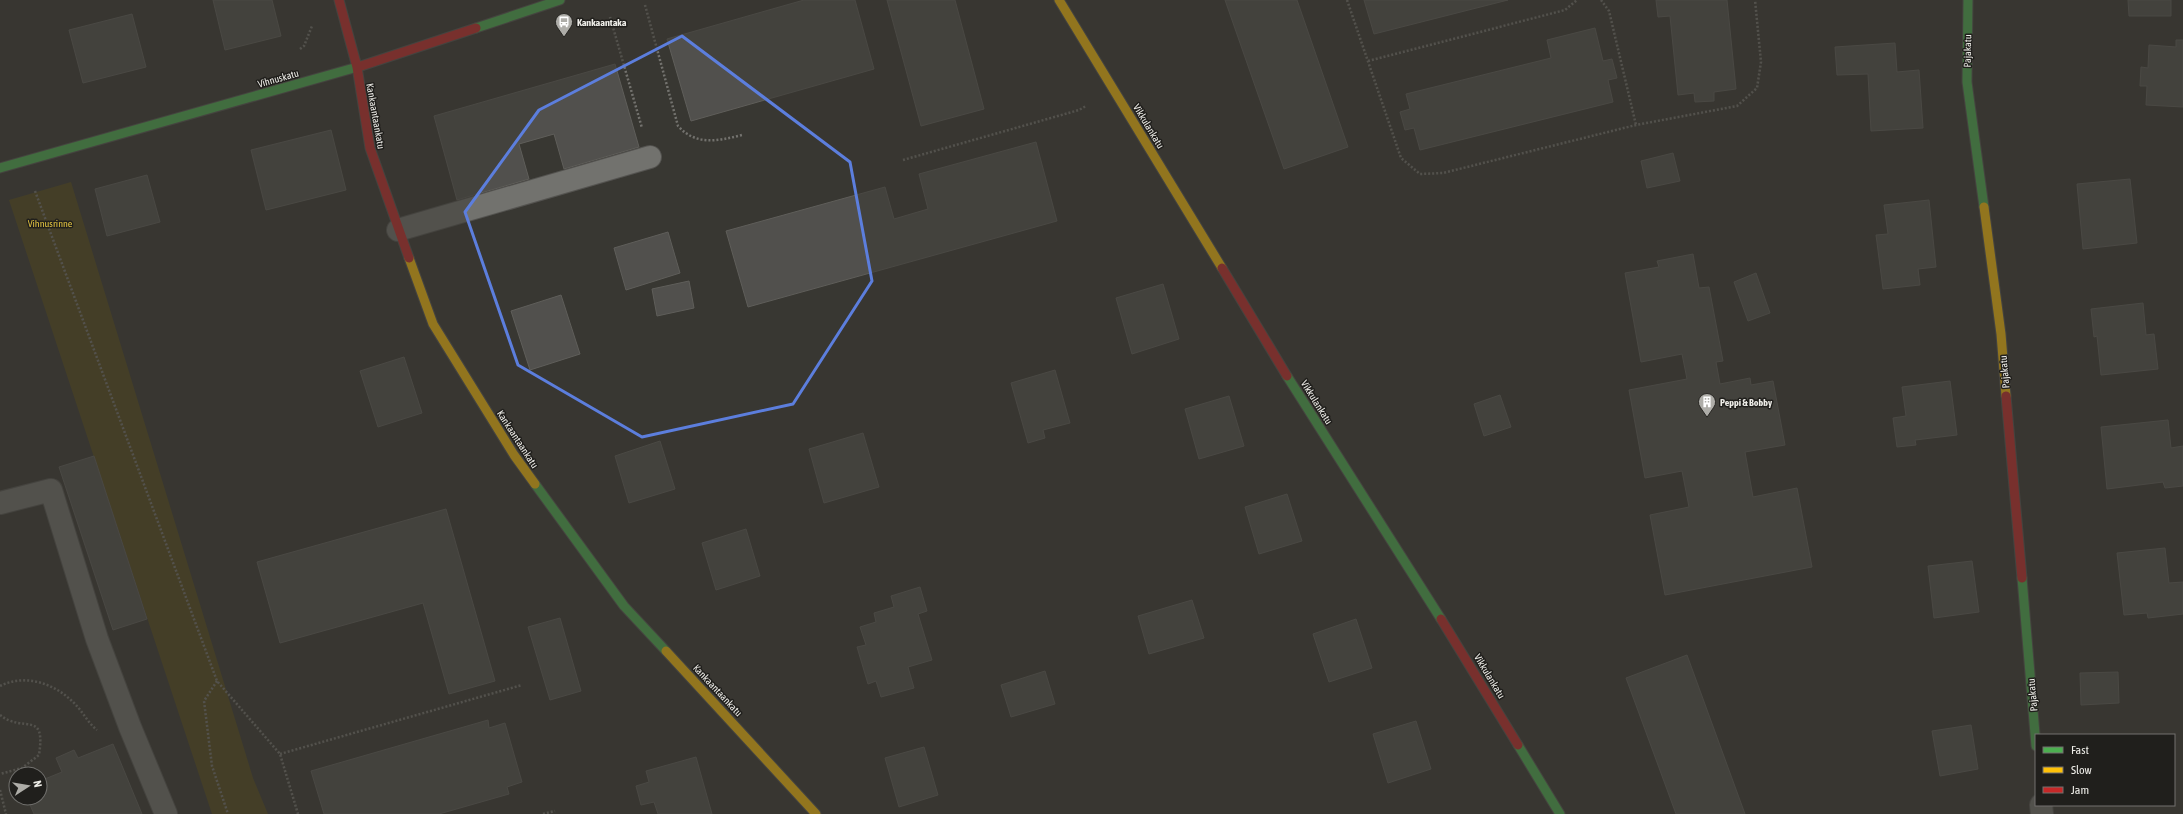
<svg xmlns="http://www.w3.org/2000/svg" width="2183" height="814" font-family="'Asap Condensed',sans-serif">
<rect width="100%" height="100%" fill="#383732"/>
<path fill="#53481c" d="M71,182L253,778L268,814H212L9,200Z"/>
<path fill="#51504d" stroke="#5f5e5a" d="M213,0H272L281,36L225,50Z
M804,0H855L874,69L691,121L667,39Z
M887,0H955L984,109L921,126Z
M1225,0H1297L1348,147L1284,169Z
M1364,0H1508L1374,34Z
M1656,0H1727L1736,89L1714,92V101L1695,102L1694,93L1678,95L1670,16L1658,17Z
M2128,0H2171V16H2129Z
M132,14L146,67L83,83L69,30Z
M1595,28L1603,61L1612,59L1617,78L1608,80L1613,102L1420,150L1414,128L1405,130L1400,112L1410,109L1406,94L1551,58L1547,40Z
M2176,40H2183V107L2146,105L2147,86H2140L2141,67L2148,68L2149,45L2176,47Z
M1895,43L1897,72L1919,70L1923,128L1871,131L1868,74L1837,75L1835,47Z
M615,64L639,147L564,169L554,134L519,144L529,179L457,200L434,116Z
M331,130L346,190L266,210L251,150Z
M1036,142L1057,221L748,307L726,231L885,187L894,219L928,209L919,174Z
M1673,153L1680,181L1647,188L1641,161Z
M147,175L160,222L107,236L95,189Z
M2130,179L2137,243L2083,249L2077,184Z
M1929,200L1936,267L1918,269L1920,285L1883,289L1876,235L1888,234L1884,205Z
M668,232L680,273L626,290L614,248Z
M1693,254L1699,288L1709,287L1723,361L1716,362L1720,384L1750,378L1751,385L1773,381L1785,445L1745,452L1753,497L1797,488L1812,567L1665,595L1650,515L1689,507L1682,471L1645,478L1629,390L1687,379L1682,354L1641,362L1625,273L1659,267L1657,261Z
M1756,273L1770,313L1748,321L1734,282Z
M689,281L694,308L657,316L652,289Z
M1163,284L1179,339L1132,354L1116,298Z
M561,295L580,354L530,370L511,311Z
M2143,303L2146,335L2154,334L2158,369L2101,375L2097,336L2094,337L2091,309Z
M404,357L422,413L378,427L360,371Z
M1055,370L1070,423L1043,430L1045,438L1028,443L1011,383Z
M1950,381L1957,435L1915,440L1916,445L1897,447L1893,418L1906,416L1902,387Z
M1500,395L1511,427L1484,436L1474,404Z
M1229,396L1244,446L1199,459L1185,409Z
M2168,420L2171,448L2183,446V486L2165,488L2163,482L2107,489L2101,427Z
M863,433L879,487L824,503L809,449Z
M660,441L675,489L629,503L615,456Z
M94,456L147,619L113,630L59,467Z
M1287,494L1302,541L1259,554L1245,507Z
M446,509L495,681L449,694L423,603L280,643L257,562Z
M746,529L760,576L716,590L702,543Z
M2165,548L2169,583L2183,582V614L2148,618L2147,613L2124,615L2117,553Z
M1972,561L1979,612L1934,618L1928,566Z
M920,587L927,611L918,614L932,660L908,667L914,688L881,697L876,681L868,684L857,647L866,645L860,627L876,622L874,613L894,607L891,596Z
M1192,600L1204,638L1149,654L1138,616Z
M560,618L581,691L550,700L528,627Z
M1356,619L1372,668L1329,682L1313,634Z
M1687,655L1745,814H1676L1626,678Z
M1045,671L1055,704L1011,717L1001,685Z
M2118,672L2119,703L2081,705L2080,673Z
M488,720L489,728L505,723L522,782L507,787L509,794L439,814H324L311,771Z
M1416,721L1431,769L1388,783L1373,734Z
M1971,725L1978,769L1940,776L1932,731Z
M113,744L142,814H34L27,798H40V781L62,772L56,758L74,750L78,758Z
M924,747L938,795L899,807L885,758Z
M696,757L712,814H658L654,802L641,805L636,786L649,782L646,771Z"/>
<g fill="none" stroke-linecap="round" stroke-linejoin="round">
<defs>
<path id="lane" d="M398,230L650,157
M0,503L51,490L97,639L130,727L166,814"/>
<path id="street" d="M2041,805L2042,814"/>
<path id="fast" d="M1968,0L1967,82L1984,207
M476,28L560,0
M0,168L361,66
M1287,376L1441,619
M535,484L624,606L666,651
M2022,578L2036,746
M1518,745L1560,814"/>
<path id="slow" d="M1059,0L1222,268
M1984,207L2001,334L2006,396
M409,258L433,324L514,455L535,484
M666,651L816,814"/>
<path id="jam" d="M339,0L357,67L370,148L409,258
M361,66L476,28
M1222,268L1287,376
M2006,396L2022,578
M1441,619L1518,745"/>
</defs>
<use href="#lane" stroke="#545350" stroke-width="24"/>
<use href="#street" stroke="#545350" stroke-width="24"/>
<use href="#fast" stroke="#545350" stroke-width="11"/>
<use href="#slow" stroke="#545350" stroke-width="11"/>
<use href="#jam" stroke="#545350" stroke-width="11"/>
<path stroke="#73726e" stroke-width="2.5" stroke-dasharray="2 2" stroke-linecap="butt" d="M1347,0L1401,158L1420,174L1443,173L1636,125L1737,106L1757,88L1761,62L1755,0
M1601,0L1609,11L1636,125
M645,5L678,126C696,146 718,141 742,135
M610,17L642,128
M300,49L304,46L312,26
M1368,61L1565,10L1577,0
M903,160L1079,110L1086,106
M35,191L217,681L280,754L298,814
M217,681L204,701L212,766L228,814
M0,686C26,673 56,684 75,704C83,712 88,723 97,730
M0,715C24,734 46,709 39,755L22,768L0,774
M280,754L522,685
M0,790L6,814
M543,814L555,811"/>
<use href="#lane" stroke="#72726e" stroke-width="22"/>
<use href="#street" stroke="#72726e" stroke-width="22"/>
<use href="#fast" stroke="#4caf50" stroke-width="9"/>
<use href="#slow" stroke="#ffc107" stroke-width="9"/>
<use href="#jam" stroke="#c62828" stroke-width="9"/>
</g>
<path d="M0 0H2183V814H0ZM682,36L850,162L872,281L793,404L642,437L518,365L465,212L539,110Z" fill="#383732" fill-opacity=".55" fill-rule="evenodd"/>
<path fill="none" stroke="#5c7edd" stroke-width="3" stroke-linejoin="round" d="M682,36L850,162L872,281L793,404L642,437L518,365L465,212L539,110Z"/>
<defs>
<symbol id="bus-pin" viewBox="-11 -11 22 30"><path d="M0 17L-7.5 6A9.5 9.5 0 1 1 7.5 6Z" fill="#aeada8" stroke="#201f1c"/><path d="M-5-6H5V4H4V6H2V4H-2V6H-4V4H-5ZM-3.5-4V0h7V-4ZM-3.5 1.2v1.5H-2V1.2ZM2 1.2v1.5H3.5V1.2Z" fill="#fff"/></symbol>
<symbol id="building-pin" viewBox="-11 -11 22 30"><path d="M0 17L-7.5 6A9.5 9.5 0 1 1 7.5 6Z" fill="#aeada8" stroke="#201f1c"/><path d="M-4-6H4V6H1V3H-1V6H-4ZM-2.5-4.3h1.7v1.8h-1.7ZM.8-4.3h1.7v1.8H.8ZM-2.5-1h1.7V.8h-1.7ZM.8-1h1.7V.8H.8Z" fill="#fff"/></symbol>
</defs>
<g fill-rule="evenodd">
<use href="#bus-pin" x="554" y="12" width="20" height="27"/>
<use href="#building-pin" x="1697" y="392" width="20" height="27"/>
</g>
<g text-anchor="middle" stroke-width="3" stroke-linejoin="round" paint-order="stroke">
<g font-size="10" font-weight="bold" fill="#eeede8" stroke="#201f1c" text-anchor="start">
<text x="577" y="26">Kankaantaka</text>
<text x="1720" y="406">Peppi &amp; Bobby</text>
</g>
<g font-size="10" fill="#eeede8" stroke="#201f1c">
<text transform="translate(1967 51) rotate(-89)" y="4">Pajakatu</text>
<text transform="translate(278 78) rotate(-16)" y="4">Vihnuskatu</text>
<text transform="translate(376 116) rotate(80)" y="4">Kankaantaankatu</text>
<text transform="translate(1149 126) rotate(59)" y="4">Vikkulankatu</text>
<text transform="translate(2004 372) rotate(-95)" y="4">Pajakatu</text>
<text transform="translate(1317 402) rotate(58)" y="4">Vikkulankatu</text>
<text transform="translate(518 439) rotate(57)" y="4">Kankaantaankatu</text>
<text transform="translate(1490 676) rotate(59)" y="4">Vikkulankatu</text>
<text transform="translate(718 690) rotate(47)" y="4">Kankaantaankatu</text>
<text transform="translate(2032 695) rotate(-95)" y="4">Pajakatu</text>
</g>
<g font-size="10" fill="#e1c23f" stroke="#201f1c">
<text x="50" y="227">Vihnusrinne</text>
</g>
</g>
<rect x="2035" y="734" width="140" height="72" fill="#201f1c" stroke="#72716e"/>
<rect x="2043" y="747" width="20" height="6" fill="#4caf50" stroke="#72716e"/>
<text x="2071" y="754" font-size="12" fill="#eeede8">Fast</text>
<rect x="2043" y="767" width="20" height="6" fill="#ffc107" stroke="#72716e"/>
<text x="2071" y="774" font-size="12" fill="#eeede8">Slow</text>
<rect x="2043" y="787" width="20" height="6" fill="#c62828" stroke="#72716e"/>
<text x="2071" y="794" font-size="12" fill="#eeede8">Jam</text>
<g transform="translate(28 786) rotate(78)"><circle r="19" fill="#201f1c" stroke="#72716e"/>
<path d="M0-3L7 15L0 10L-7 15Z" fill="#aeada8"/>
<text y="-6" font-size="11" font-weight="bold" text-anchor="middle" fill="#eeede8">N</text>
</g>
</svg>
